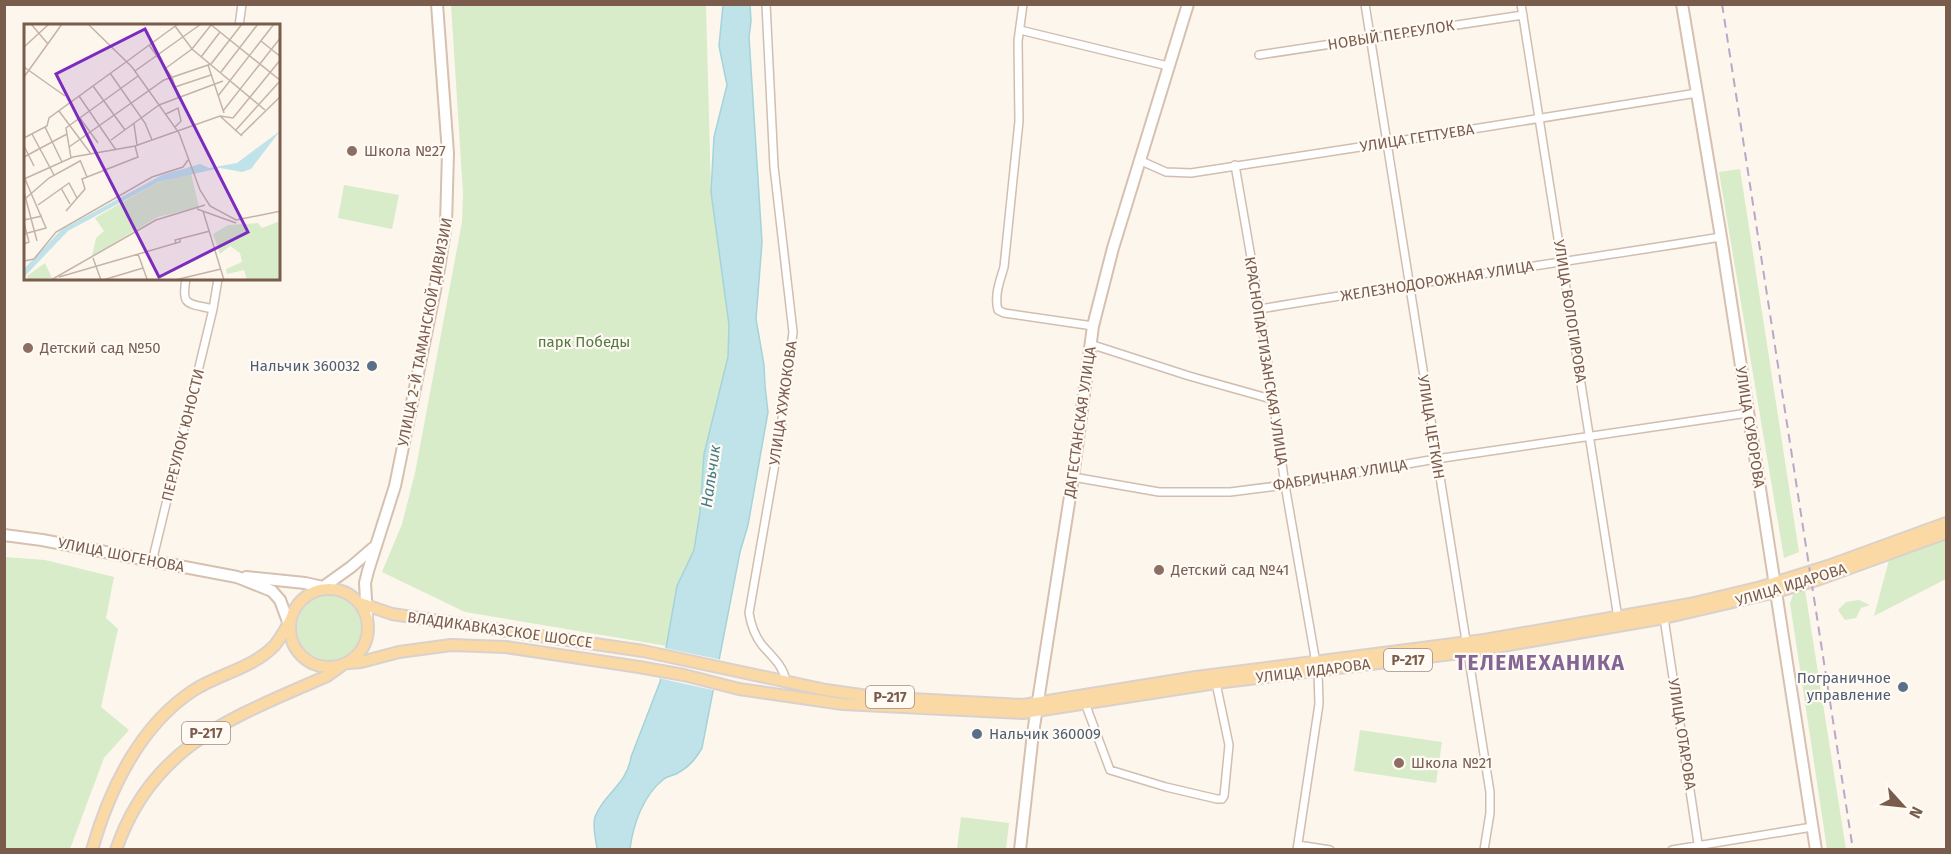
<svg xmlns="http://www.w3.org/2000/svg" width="1951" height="854" font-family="'Fira Sans',sans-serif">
<rect width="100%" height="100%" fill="#fdf6ec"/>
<path fill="#d8ecc9" d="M451,5H706L711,192L729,325L728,357L704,454L700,512L694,550L677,586L667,646L465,612L382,572L402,524L415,473L462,222L463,193Z
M1740,169L1799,552L1784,558L1719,172Z
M344,185L399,195L392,229L338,218Z
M1946,538V579L1874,616L1889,560Z
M5,557L45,560L114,577L106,618L118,629L101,707L129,730L104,758L70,849H5Z
M1805,590L1846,849H1827L1790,603L1794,592Z
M297 628a33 33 0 1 1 66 0a33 33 0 1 1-66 0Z
M1859,600L1870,605L1861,608L1856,618L1845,620L1838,610L1846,602Z
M1360,730L1442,742L1436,783L1354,771Z
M961,817L1009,823L1006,849H957Z"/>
<path fill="#bfe3e8" stroke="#a5d3da" stroke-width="1.5" d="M723,5H750L751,21L749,37L762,242L756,319L764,365L765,386L768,412L748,525L740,552L702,748C695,760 689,767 676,774C672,776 667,776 664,779C643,795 633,825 630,849H597C596,839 592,827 595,817C603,794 627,785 631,757L660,682L677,586L694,550L700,512L704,454L728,357L729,325L711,192L714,137L727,85L719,46Z"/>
<path fill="#fdf6ec" d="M664,648L722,660L717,691L658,678Z"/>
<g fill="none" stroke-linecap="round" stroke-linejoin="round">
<defs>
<path id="street" d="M766,4L774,167L793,332L780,435L749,613C751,625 755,636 762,645C772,657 783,665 786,681
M1023,4L1018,41L1019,121L1004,267C1000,281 994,295 998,310L1004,313L1093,326
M1365,4L1490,792V813L1484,850
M1521,4L1618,618
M239,26L242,4
M1020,30L1168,66
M1259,55L1523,15
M1139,160L1166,172L1191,173L1386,143L1697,93
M1235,165L1260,309L1285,485L1316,663
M186,279C181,307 188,303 213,309
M1260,309C1413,283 1567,262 1721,237
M1090,344L1189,376L1271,399
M1073,477L1159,492H1230L1285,485L1436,459L1748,413
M152,562L213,309L218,279
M1664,618L1699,850
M1085,703L1110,770L1166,787L1217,799H1222L1224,796L1229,745L1216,683
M1298,845L1330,850
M1297,850L1319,704L1318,671
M1672,850L1812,827"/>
<path id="secondary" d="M1682,4L1721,237L1816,850
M4,535L42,540L237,577L272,591L280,600L290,627
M246,577L305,583L332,589
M319,590L351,567L373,548
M367,616L365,583L368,571L395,486L438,275L446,224L448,153L437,4
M1020,850L1033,733L1073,477L1093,326L1113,248L1188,4"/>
<path id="primary" d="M290 628a39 39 0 1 1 78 0a39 39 0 1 1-78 0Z
M360,603L392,614L643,651L826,690L875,697L1023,705L1196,677L1484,640L1690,604L1761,587L1828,566L1946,523
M349,663L361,662L399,652L451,645L506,647L639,667L684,675L739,689L843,704L1023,713L1216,683L1468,652L1664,618L1776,592L1817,580L1946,533
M92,850C109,790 140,725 194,690C219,674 253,668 274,646C281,638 286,628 291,619
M116,850C152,744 234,717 327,676L341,666"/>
</defs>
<use href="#street" stroke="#d1beb0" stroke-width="10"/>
<use href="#secondary" stroke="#d6c0b0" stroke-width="14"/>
<use href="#primary" stroke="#dad1cd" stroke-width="14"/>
<use href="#street" stroke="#fff" stroke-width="7"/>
<use href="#secondary" stroke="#fff" stroke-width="10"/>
<use href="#primary" stroke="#fbd9a5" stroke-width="10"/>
<path stroke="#b9a8c9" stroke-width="2" stroke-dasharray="9 6" stroke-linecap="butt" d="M1722,4L1853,850"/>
</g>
<g fill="#8d6e63" stroke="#fffaf3" stroke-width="2">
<circle cx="352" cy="151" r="6"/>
<circle cx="28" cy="348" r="6"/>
<circle cx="1159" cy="570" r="6"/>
<circle cx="1399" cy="763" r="6"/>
</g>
<g fill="#5c6f8a" stroke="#fffaf3" stroke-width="2">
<circle cx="372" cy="366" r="6"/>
<circle cx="1903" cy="687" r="6"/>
<circle cx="977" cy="734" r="6"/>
</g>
<g text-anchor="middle" stroke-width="4.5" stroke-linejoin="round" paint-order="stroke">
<g fill="#fffaf3" stroke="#a28b7f" stroke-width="1.5">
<rect x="1384" y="649" width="48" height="22" rx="4.5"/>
<rect x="866" y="686" width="48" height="22" rx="4.5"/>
<rect x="182" y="722" width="48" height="22" rx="4.5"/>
</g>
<g font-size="14" font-weight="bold" fill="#7a5c4d">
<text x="1408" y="665">Р-217</text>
<text x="890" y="702">Р-217</text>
<text x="206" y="738">Р-217</text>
</g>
<g font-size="15" fill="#7a5c4d" stroke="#fffaf3">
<text transform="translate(1391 35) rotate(-9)" y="5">НОВЫЙ ПЕРЕУЛОК</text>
<text transform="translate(1417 138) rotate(-9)" y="5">УЛИЦА ГЕТТУЕВА</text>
<text transform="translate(1437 281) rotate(-9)" y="5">ЖЕЛЕЗНОДОРОЖНАЯ УЛИЦА</text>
<text transform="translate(1570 311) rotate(81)" y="5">УЛИЦА ВОЛОГИРОВА</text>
<text transform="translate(425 332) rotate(-79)" y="5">УЛИЦА 2-Й ТАМАНСКОЙ ДИВИЗИИ</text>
<text transform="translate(1266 361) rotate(81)" y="5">КРАСНОПАРТИЗАНСКАЯ УЛИЦА</text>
<text transform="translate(783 403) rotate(-82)" y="5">УЛИЦА ХУЖОКОВА</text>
<text transform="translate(1080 422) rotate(-82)" y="5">ДАГЕСТАНСКАЯ УЛИЦА</text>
<text transform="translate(1431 427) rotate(81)" y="5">УЛИЦА ЦЕТКИН</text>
<text transform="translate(1750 427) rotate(81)" y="5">УЛИЦА СУВОРОВА</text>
<text transform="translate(183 435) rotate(-76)" y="5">ПЕРЕУЛОК ЮНОСТИ</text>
<text transform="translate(1340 475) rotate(-9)" y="5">ФАБРИЧНАЯ УЛИЦА</text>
<text transform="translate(121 555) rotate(11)" y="5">УЛИЦА ШОГЕНОВА</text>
<text transform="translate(1791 585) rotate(-17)" y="5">УЛИЦА ИДАРОВА</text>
<text transform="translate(500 630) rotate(8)" y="5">ВЛАДИКАВКАЗСКОЕ ШОССЕ</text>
<text transform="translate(1313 671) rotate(-7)" y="5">УЛИЦА ИДАРОВА</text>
<text transform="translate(1682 734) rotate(81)" y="5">УЛИЦА ОТАРОВА</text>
</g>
<g font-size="15" fill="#785e54" stroke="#fffaf3" text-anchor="start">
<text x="364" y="156">Школа №27</text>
<text x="40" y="353">Детский сад №50</text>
<text x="1171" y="575">Детский сад №41</text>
<text x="1411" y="768">Школа №21</text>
</g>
<g font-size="15" fill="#537a41" stroke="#fffaf3">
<text x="584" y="347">парк Победы</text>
</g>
<g font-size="15" fill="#4e5e75" stroke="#fffaf3" text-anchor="end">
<text x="360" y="371">Нальчик 360032</text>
<text x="1891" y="683">Пограничное<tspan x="1891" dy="17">управление</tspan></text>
<text x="989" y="739" text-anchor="start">Нальчик 360009</text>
</g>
<g font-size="16" font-style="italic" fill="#437c86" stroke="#fffaf3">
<text transform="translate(710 476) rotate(-82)" y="6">Нальчик</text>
</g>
<g font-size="21" font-weight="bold" letter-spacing="1.5" fill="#846695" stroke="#fffaf3">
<text x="1540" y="670">ТЕЛЕМЕХАНИКА</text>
</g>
</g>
<g transform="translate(24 24)">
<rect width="256" height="256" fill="#fdf6ec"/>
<path d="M167,149L175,183L134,193L68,232L72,214L80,207L71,194L132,159ZM256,197V256H223L220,246L203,250L202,245L218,238L216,229L206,222L196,230L189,210L204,201L234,199L238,204ZM21,239L28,254L5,256L3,252Z" fill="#d8ecc9"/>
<path d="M256,107L227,145L218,148L196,144L134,158L44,207L0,253V245L37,206L138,151L176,140L185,144L213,139Z" fill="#bfe3e8"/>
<path fill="none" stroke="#c5b3a7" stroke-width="1.5" d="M7,0L24,20M64,0L108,43L155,109L176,166L186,182L212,196L257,187M186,0L257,57M151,2L168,25L241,86M237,17L257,33M125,21L148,53L154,73M0,23L25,0M177,33L196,8M102,38L154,0M184,41L200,89M0,43L41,72M142,44L168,25L187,1M111,47L177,0M197,48L234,0M86,49L121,99L128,116M0,53L38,0M69,62L101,106M151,63L187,51M55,72L92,126M194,72L250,0M135,81L199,57M35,87L67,130M199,87L257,13M142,90L154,84L157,97L151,103M196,92L218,112M56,94L74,119M110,100L113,121M46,101L114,52M46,101L42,104L47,134M21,103L38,138M211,107L256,57M8,110L30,151M217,111L257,72M0,114L23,102L25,94L102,38M87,116L135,81M0,122L10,142M45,123L140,56L187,40L218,0M0,133L43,110M56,136L63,153M0,155L49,133L111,122L196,92L209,94L257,35M37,164L46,180M0,168L13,217M2,174L25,154L56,137M14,181L45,159L53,174M173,185L212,199M42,187L61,165L58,155L114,133L111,122M179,187L200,256M0,196L18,192M0,199L5,218L0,220M0,210L22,204L1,155M152,220L151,216L186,207M114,230L123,255M69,234L77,256M0,237L10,235L32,208L128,153L159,143L164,136M35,253L156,218V214M27,256L132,196L181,181M79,256L119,244M151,256L197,245"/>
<path fill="#7b2cbf" fill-opacity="0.15" stroke="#7b2cbf" stroke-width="3" d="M121,5L224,208L135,253L32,50Z"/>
<rect width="256" height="256" fill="none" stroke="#7a5c4d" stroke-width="3"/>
</g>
<rect width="1951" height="854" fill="none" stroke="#7a5c4d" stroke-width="12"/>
<g transform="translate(1903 806) rotate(117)" stroke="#fffaf3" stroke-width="4.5" paint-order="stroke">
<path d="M0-4.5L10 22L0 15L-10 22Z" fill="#7a5c4d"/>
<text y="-9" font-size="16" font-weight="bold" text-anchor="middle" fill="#7a5c4d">N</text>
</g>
</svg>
